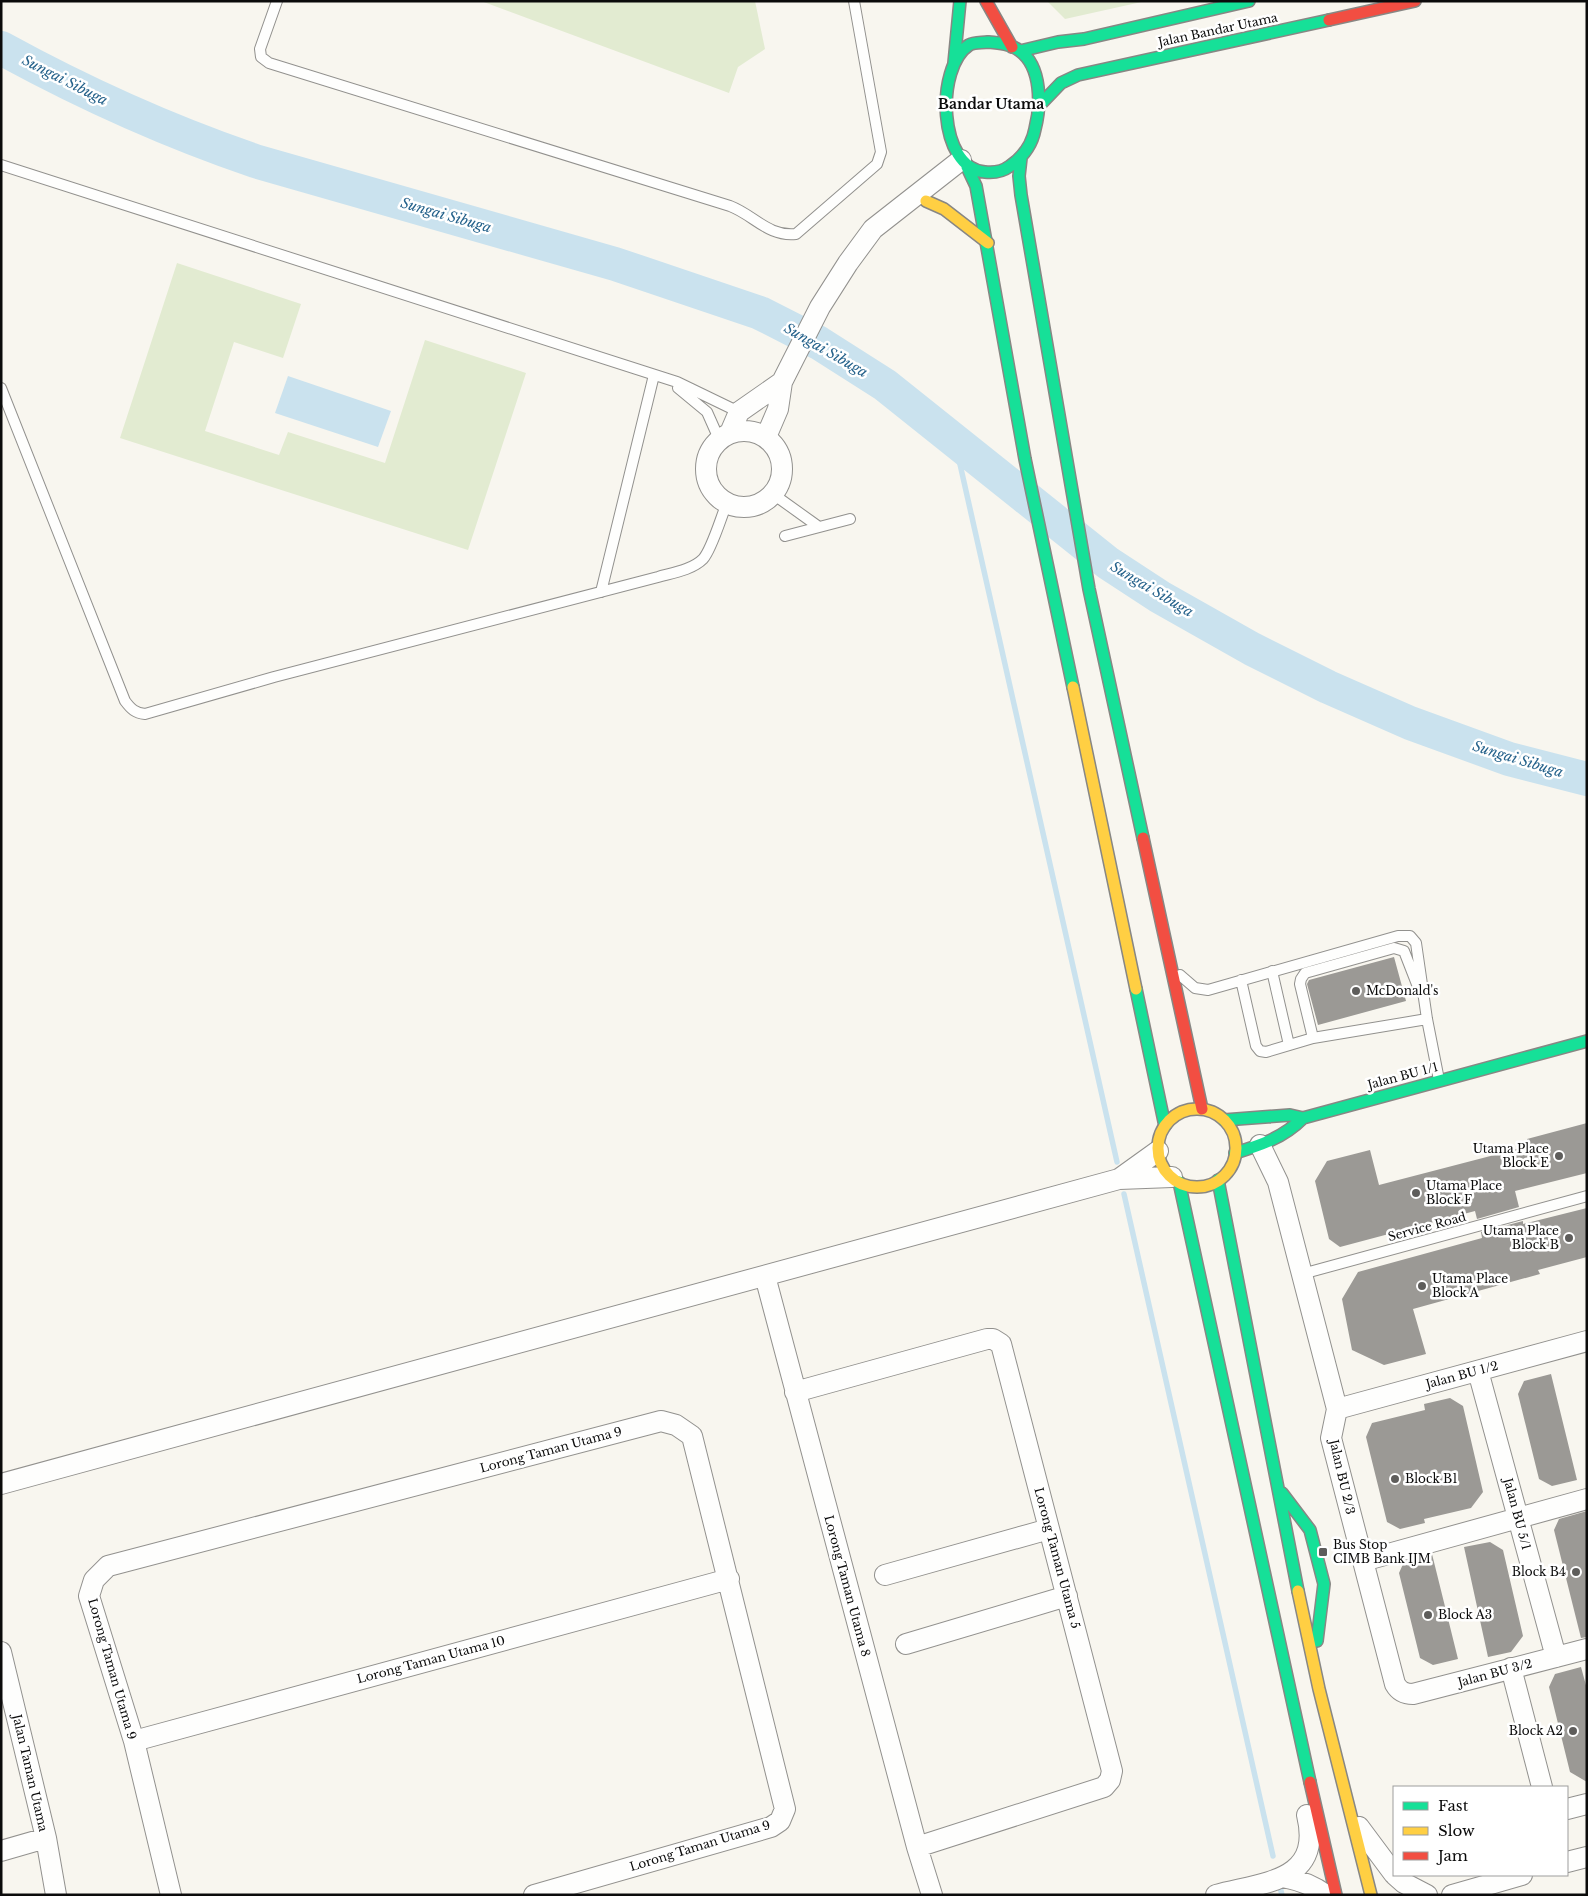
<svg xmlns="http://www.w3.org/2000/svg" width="1588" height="1896" font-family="'Libre Baskerville',serif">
<rect width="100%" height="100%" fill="#f8f6ef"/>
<path fill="#e2ebd1" d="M481,1H755L765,49L738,67L729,93Z
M1047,1H1146L1065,19Z
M177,263L301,304L283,358L234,342L205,431L279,455L288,432L385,463L425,340L526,373L468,550L120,438Z"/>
<path fill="#cae2ee" d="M288,376L391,411L378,447L275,413Z"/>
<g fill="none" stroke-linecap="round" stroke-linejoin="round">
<path stroke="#cae2ee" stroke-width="5.5" d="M955,442L1117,1162
M1124,1194L1273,1856
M1280,1887L1282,1895"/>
<path stroke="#cae2ee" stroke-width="34" d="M1,48C83,93 167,131 255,161L615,264L760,313L819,343L885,385L1108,563L1160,597L1252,649L1328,687L1410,723L1509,759L1587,779"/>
</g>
<path fill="#9b9995" d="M1394,957L1406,1001L1318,1025L1307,984L1309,980Z
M1587,1123V1173L1515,1191L1519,1207L1477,1219L1475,1211L1340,1247L1329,1239L1315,1181L1327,1161L1370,1150L1379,1185L1529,1146L1527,1139Z
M1587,1208V1257L1538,1270L1540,1274L1413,1309L1426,1354L1384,1365L1352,1350L1342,1299L1358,1272L1482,1238L1481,1232L1523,1221V1224Z
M1551,1374L1577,1480L1552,1486L1539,1479L1518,1394L1524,1381Z
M1450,1398L1463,1406L1483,1492L1471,1508L1424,1519L1425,1523L1400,1529L1387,1522L1366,1437L1372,1423L1425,1410L1424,1404Z
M1587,1511V1637L1581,1638L1554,1530L1559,1519Z
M1490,1542L1503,1550L1523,1636L1511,1652L1488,1657L1464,1547Z
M1432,1554L1458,1659L1433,1665L1420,1658L1399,1573L1404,1562Z
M1581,1667L1587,1689V1782L1570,1772L1549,1687L1555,1674Z"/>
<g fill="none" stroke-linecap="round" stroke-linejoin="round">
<defs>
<path id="lane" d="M277,1L260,49L261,57L269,63L730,206C754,215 768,237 796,234L877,164L881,152L854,1
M1,165L677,382L739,412
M1,388L125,701C131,709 135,713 145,714L274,677L658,577C672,573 692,570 703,559C712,549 721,517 727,503
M678,388L707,412L719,439
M773,494L819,527
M785,536L850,519
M601,592L654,375
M1272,971L1289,1045
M1180,975L1195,988L1208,990L1398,936H1410L1416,943L1427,1019L1439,1080
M1241,980L1256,1046L1260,1051L1266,1052L1313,1038L1427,1019
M1313,1038L1300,984L1301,979L1305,973L1394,948L1404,951L1420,992
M1302,1274L1587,1196"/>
<path id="street" d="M706 469a38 38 0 1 1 76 0a38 38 0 1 1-76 0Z
M730,433L739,412L782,382
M766,437L778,409L782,382L820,307L848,263L873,229L961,160
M1260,1145L1278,1182L1337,1409L1331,1438L1395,1684C1399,1691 1404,1694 1413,1694L1587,1649
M1119,1179L1158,1151
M765,1276L917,1847L932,1895
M1478,1371L1556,1657
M795,1392L987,1339H993L1001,1344L1112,1771L1110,1780L1104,1787L917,1847
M1337,1409L1587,1341
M1,1484L1119,1179L1172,1177
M1363,1561L1587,1499
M885,1575L1049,1529
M906,1644L1067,1596
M1,1652L46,1838L56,1895
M1511,1668L1542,1787
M134,1741L729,1579
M1567,1809L1587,1804
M1359,1827L1394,1874
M1,1851L46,1838
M1567,1862L1587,1857
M1395,1875L1404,1883L1427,1895
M1282,1877C1299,1880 1313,1885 1326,1895
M171,1895L134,1741L89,1596L94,1580L108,1566L661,1421L676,1425L692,1436L785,1809L780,1821L771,1827L534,1895
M1216,1895C1264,1882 1323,1882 1307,1815
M1452,1895L1522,1875"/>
<path id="fast" d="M988,42C999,43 1011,44 1020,51C1042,67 1041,106 1035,129C1032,145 1023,157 1010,166C1002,172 994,173 985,172C938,169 935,67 969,45C974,42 982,43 988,42Z
M1020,51L1058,42L1084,39L1249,1
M954,63L960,1
M1038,107L1061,83L1078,75L1329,20
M1021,158L1019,176L1021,195L1089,589L1143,838
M967,167L976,186L1025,459L1073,687
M1136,989L1165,1126
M1224,1120L1290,1115L1303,1118L1587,1041
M1235,1153C1261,1145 1283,1138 1303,1118
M1218,1180L1298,1591
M1179,1182L1310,1782
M1282,1493L1310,1530L1324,1584L1317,1641"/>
<path id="slow" d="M926,201L944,209L988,243
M1073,687L1136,989
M1158 1148a39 39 0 1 1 78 0a39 39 0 1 1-78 0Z
M1298,1591L1319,1689L1371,1895"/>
<path id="jam" d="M986,1L1012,47
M1329,20L1415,1
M1143,838L1202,1109
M1310,1782L1336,1895"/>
</defs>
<use href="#lane" stroke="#92918e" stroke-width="12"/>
<use href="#street" stroke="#92918e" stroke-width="22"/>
<use href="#fast" stroke="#888784" stroke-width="14"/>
<use href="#slow" stroke="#888784" stroke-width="14"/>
<use href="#jam" stroke="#888784" stroke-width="14"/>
<use href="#lane" stroke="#fefefd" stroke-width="10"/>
<use href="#street" stroke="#fefefd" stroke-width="20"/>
<use href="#fast" stroke="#16e098" stroke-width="11"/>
<use href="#slow" stroke="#ffcf43" stroke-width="11"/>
<use href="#jam" stroke="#f24e42" stroke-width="11"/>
</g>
<g fill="#5e5d5b" stroke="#fff" stroke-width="2">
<circle cx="1356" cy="991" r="5"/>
<circle cx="1559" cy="1156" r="5"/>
<circle cx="1416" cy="1193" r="5"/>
<circle cx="1569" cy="1238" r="5"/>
<circle cx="1422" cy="1286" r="5"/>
<circle cx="1395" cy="1479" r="5"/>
<rect x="1318" y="1547" width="10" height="10" rx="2.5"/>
<circle cx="1576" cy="1572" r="5"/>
<circle cx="1428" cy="1615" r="5"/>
<circle cx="1573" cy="1731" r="5"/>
</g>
<g text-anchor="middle" stroke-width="5" stroke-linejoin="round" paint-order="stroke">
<g font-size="12" fill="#0b0b0b" stroke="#fff">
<text transform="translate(1218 30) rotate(-12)" y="4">Jalan Bandar Utama</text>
<text transform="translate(1403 1076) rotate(-15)" y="4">Jalan BU 1/1</text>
<text transform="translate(1427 1227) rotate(-15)" y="4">Service Road</text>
<text transform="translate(1462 1375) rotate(-15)" y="4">Jalan BU 1/2</text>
<text transform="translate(551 1450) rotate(-15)" y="4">Lorong Taman Utama 9</text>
<text transform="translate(1342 1477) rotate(77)" y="4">Jalan BU 2/3</text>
<text transform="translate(1517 1514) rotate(75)" y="4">Jalan BU 5/1</text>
<text transform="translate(1057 1558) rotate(75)" y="4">Lorong Taman Utama 5</text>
<text transform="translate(847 1586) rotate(75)" y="4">Lorong Taman Utama 8</text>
<text transform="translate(431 1660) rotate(-15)" y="4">Lorong Taman Utama 10</text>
<text transform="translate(112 1669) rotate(74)" y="4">Lorong Taman Utama 9</text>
<text transform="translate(1495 1673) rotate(-15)" y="4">Jalan BU 3/2</text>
<text transform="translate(30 1773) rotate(77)" y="4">Jalan Taman Utama</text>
<text transform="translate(700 1846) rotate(-17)" y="4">Lorong Taman Utama 9</text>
</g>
<g font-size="12" fill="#0b0b0b" stroke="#fff" text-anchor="start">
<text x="1366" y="995">McDonald's</text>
<text x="1549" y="1153" text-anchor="end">Utama Place<tspan x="1549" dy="14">Block E</tspan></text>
<text x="1426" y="1190">Utama Place<tspan x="1426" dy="14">Block F</tspan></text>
<text x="1559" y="1235" text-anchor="end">Utama Place<tspan x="1559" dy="14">Block B</tspan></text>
<text x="1432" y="1283">Utama Place<tspan x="1432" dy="14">Block A</tspan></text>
<text x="1405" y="1483">Block B1</text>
<text x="1333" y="1549">Bus Stop<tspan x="1333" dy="14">CIMB Bank IJM</tspan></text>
<text x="1566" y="1576" text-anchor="end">Block B4</text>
<text x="1438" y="1619">Block A3</text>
<text x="1563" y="1735" text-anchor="end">Block A2</text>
</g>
<g font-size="14" font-style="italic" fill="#25628b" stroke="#fff">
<text transform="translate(65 80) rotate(27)" y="5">Sungai Sibuga</text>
<text transform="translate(446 215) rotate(16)" y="5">Sungai Sibuga</text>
<text transform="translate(826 350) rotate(30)" y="5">Sungai Sibuga</text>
<text transform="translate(1152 589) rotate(31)" y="5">Sungai Sibuga</text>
<text transform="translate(1518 759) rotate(17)" y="5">Sungai Sibuga</text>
</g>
<g font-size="14" font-weight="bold" fill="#0b0b0b" stroke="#fff">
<text x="991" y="109">Bandar Utama</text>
</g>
</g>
<rect width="1588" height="1896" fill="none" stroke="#0b0b0b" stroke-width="5"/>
<rect x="1393" y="1786" width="175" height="90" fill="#ffffff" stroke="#9d9d9d"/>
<rect x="1403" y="1802" width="25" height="8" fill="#16e098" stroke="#9d9d9d"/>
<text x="1438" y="1811" font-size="15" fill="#0b0b0b">Fast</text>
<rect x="1403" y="1827" width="25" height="8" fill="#ffcf43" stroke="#9d9d9d"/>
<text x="1438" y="1836" font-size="15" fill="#0b0b0b">Slow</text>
<rect x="1403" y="1852" width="25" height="8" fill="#f24e42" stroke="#9d9d9d"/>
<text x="1438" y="1861" font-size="15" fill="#0b0b0b">Jam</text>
</svg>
